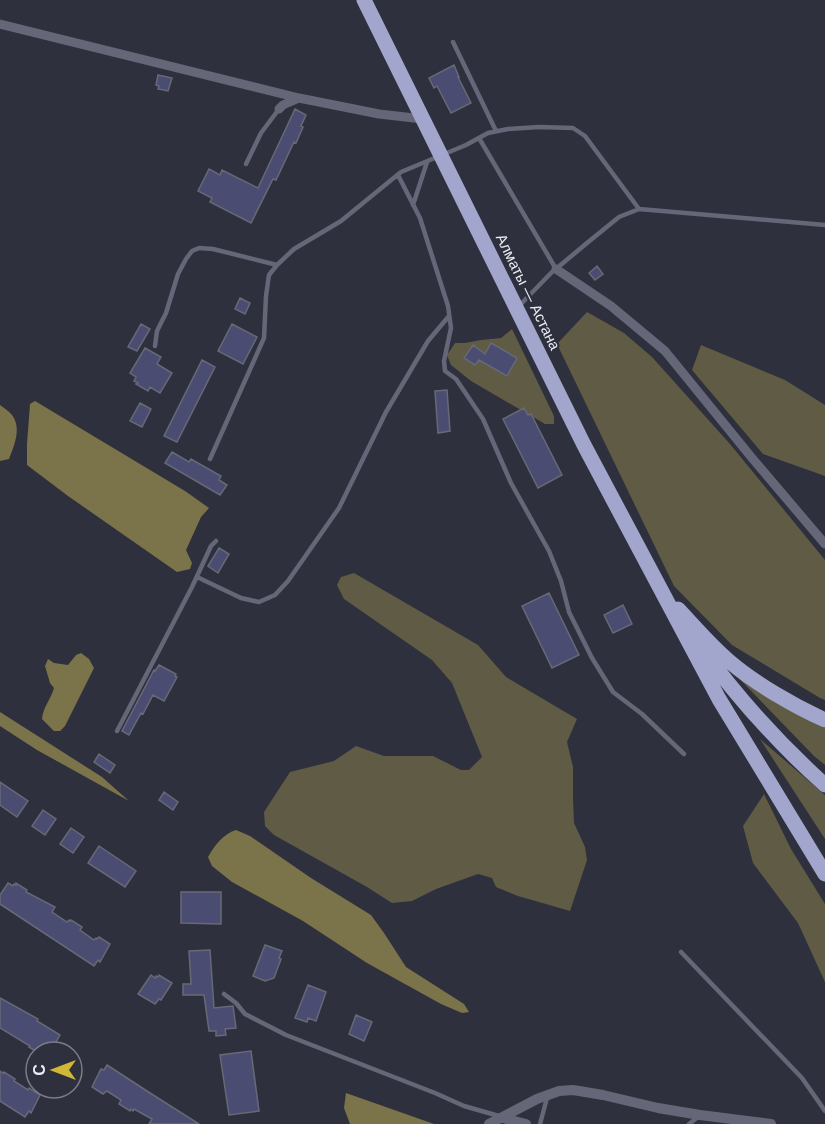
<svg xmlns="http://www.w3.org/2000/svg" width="825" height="1124" font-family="Helvetica,sans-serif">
<rect width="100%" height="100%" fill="#2f303d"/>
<path fill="#605b44" d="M587,312L624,333L652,357L730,444L825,560V700L820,698L732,645L674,586L557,344Z
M512,329L554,416V424H545L471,381L451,365L447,355L455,343H465L481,340L501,338Z
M701,345L785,380L825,405V476L763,454L692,370Z
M354,573L478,645L506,677L577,719L567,742L573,767V797L574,823L585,847L587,860L570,911L518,896L496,887L492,878L478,874L436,889L412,901L392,903L367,887L274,835L265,826L264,812L290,772L334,761L356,746L384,756H433L461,770H469L482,757L452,683L432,660L344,599L337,585L341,577Z
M728,667L775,702L825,728V765L814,756Z
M760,739L825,795V839Z
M764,794L791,849L825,904V982L798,923L753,863L743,826Z"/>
<path fill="#7b734a" d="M35,401L185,491L209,508L201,517L186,550L192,563L190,569L177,572L68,496L27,465V444L30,404Z
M0,405C4,408 9,411 12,415C22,428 14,446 9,459L0,461Z
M81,653L89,659L94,668L65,726L60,731H54L42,719C43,707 51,699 54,688L50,683L45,666L48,659L54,663L68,665L76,655Z
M0,712L102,777L129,801L37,750L0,726Z
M236,830L250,836L311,878L371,915L384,933L406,967L464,1004L469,1012L462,1013L441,1004L367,963L303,921L232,882L212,866L208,857C215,845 223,834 236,830Z
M346,1093L434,1124H350L344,1108Z"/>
<path fill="#4a4d71" stroke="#676977" stroke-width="1.5" d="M454,65L459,77H458L471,103L451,113L437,86L434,88L429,78Z
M158,75L172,78L168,91L158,89L159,86L156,85Z
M295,109L306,115L301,126L303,127L296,143L294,142L276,180L273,179L251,223L210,202L212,198L198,191L209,169L220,175L222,170L258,188Z
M597,266L603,274L595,280L589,273Z
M240,298L250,303L245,314L235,309Z
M141,324L150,329L137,351L128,347Z
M232,324L257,337L243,364L218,351Z
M491,343L517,358L507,376L479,360L475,365L464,358L473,345L485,354Z
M145,348L161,357L157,364L172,373L160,393L150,387L148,391L136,384L138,383L134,381L136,377L130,373Z
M202,360L215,367L177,442L164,436Z
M447,390L450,431L438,433L435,391Z
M140,403L151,409L142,427L130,421Z
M524,408L528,415L531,414L562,475L538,488L503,419Z
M172,452L189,462L191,459L221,476L219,480L227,485L220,495L165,463Z
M219,548L229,554L218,573L208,566Z
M549,593L579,655L552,668L522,606Z
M623,605L632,624L613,633L604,615Z
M159,665L176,674L175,676L177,677L164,701L153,695L143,714L141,713L129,735L122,731L154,670L155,671Z
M99,754L115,765L110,773L94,762Z
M0,782L28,801L17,817L0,805Z
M164,792L178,802L173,810L159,800Z
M43,810L56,819L45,835L32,826Z
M71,828L84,837L73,853L60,844Z
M99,846L136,871L125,887L88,863Z
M8,883L13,886L14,884L16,885V883L27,890L26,892L55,907L52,912L67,922L69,920L70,921L71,920L82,927L80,930L94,940L96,938L97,939L99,937L110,944L100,962L98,960L94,966L0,904V895Z
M181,892H221V924L181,923Z
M265,945L282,951L279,958L281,959L274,978L265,981L253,976Z
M210,950L214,1008L233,1006L236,1028L225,1029L226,1035L216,1036V1031H209L204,995H183V984H191L189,951Z
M151,975L155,978L156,976L158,977L159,975L172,983L161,1000L159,999L155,1004L138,994Z
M308,985L326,992L316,1021L308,1018L307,1022L295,1018Z
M0,998L38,1019L37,1021L60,1035L50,1052H37L29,1047L30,1046L0,1028Z
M356,1015L372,1022L364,1041L349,1034Z
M251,1051L259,1111L229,1115L220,1055Z
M107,1065L150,1093L199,1124H149L152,1119L134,1109L133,1111L131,1109L130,1111L119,1104L121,1100L107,1091L103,1094L92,1087L101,1069L104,1070Z
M0,1071L3,1073L4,1072L15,1079L14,1081L28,1090L29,1088L40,1095L31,1113L29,1111L25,1117L0,1101Z"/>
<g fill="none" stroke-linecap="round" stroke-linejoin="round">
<path stroke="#656778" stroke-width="4.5" d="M453,42L496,131
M479,138L556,269
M246,164L261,133L279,109
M398,175L420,218L448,306L451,328L444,361L445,371L456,379L483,419L511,483L549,551L561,581L569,612L592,658L613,692L642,714L684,754
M413,205L427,162
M519,306L551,273L587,243L619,217L639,209L825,225
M155,346L157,331L166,313L178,274L186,259L192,251L199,248L213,249L277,265
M210,459L264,338L266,296L269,275L277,265L294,249L341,221L401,172L466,145L488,133L508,129L539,127L573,128L585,136L639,209
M197,577L241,598L259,602L275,595L288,581L339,508L386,412L428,341L449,316
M117,731L192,587L211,546L216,541
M681,952L802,1078L825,1111
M224,994L236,1003L245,1014L286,1035L435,1093L464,1106L499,1116
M540,1124L547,1098
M689,1124L698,1117"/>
<path stroke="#656778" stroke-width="9" d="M0,24L299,98L379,114L423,119
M279,109L283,105L299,98
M556,269L611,306L665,351L752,458L825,544"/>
<path stroke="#656778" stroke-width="10" d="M503,1118L526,1124
M489,1124L537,1099L559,1091L573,1090L603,1095L658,1108L700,1115L771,1124"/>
<path stroke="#a2a6cc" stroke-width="15" d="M364,0L584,445L719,699L825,874
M678,609C695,627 711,646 730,662C756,684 794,706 825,720
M699,645C736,696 778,743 825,785"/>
</g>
<g text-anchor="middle" stroke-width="4.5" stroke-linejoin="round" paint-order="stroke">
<g font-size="15" fill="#ebedf5" stroke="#2f303d">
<text transform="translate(528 292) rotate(64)" y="5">Алматы — Астана</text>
</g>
</g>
<g transform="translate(54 1070) rotate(270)"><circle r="28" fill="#2f303d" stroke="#7a7c87" stroke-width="1.5"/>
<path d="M0-4.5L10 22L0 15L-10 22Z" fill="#d1b736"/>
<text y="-9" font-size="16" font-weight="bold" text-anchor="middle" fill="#ebedf5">С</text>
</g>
</svg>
